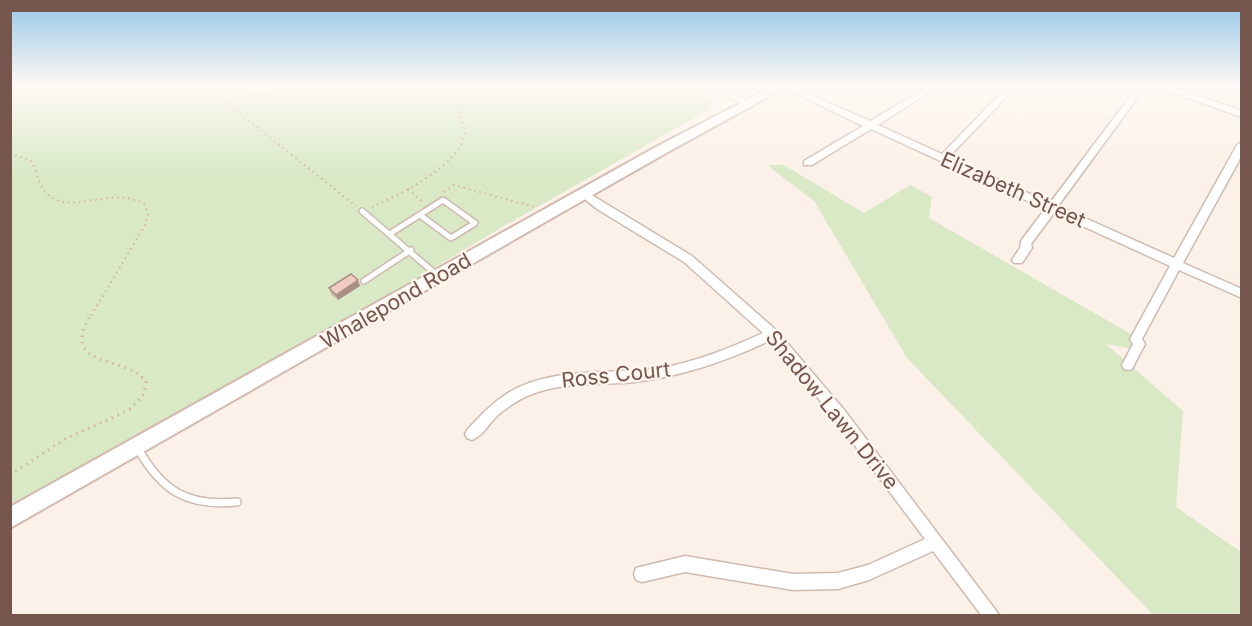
<svg xmlns="http://www.w3.org/2000/svg" width="1252" height="626" font-family="Inter,sans-serif">
<rect width="100%" height="100%" fill="#fcf1e8"/>
<path fill="#d9e9c6" d="M10,86H703L715,106L497,230L11,521Z
M767,165H784L864,213L910,185L932,197L929,218L1131,334L1139,350L1106,344L1183,411L1176,507L1241,552V615H1153L907,358L814,201Z"/>
<g fill="none" stroke-linecap="round" stroke-linejoin="round">
<defs>
<path id="lane-far1" d="M714,86L748,104
M362,211L438,276
M391,233L443,200L475,223L451,238L420,215
M364,281L411,250"/>
<path id="lane" d="M137,447C161,490 186,507 237,502"/>
<path id="street" d="M780,86H791L870,121L929,86H939L878,125L942,154L1008,86H1017L949,157L1050,203L1138,86H1146L1058,206L1174,258L1237,145L1242,142V155L1183,263L1242,289V298L1179,270L1142,339L1145,344L1132,369L1128,370L1124,369L1122,365L1133,344L1130,339L1170,266L1054,213L1031,244L1032,248L1022,263H1014L1012,260L1020,248L1021,241L1045,209L871,129L812,165H804V161L863,126Z
M1159,86H1171L1242,111V117L1160,88Z
M585,191L692,256L777,331L845,411L1000,616H982L933,551L869,580L838,589L793,590L685,572L642,582L636,580L634,574L636,568L685,556L793,574L838,573L868,565L925,539L835,419L771,340C727,361 683,376 635,382C603,385 569,382 538,392C524,396 510,405 498,415C489,423 483,436 472,440L467,438L465,434L467,430C480,416 492,403 508,393C552,366 610,375 660,368C696,362 730,348 763,333L684,262L597,209L581,196L580,194Z"/>
<path id="secondary" d="M773,86H788L666,153L10,528V507L656,147Z"/>
</defs>
<use href="#lane-far1" stroke="#cfbab0" stroke-width="8"/>
<use href="#lane" stroke="#cfbab0" stroke-width="10"/>
<use href="#street" stroke="#cfbab0" stroke-width="3"/>
<use href="#secondary" stroke="#d2b9ae" stroke-width="4"/>
<path stroke="#d6b0a3" stroke-width="2" stroke-dasharray="1.5 4" stroke-linecap="butt" d="M205,86L356,206
M225,86C253,100 281,91 310,86
M10,153L31,161C38,171 38,187 48,195C74,216 114,184 145,205L148,214L145,225L91,316
M408,189L424,203
M444,192L454,185L535,207
M372,207C399,195 461,165 465,133C459,108 452,112 468,86"/>
<path stroke="#d6b0a3" stroke-width="3" stroke-dasharray="1.5 5" stroke-linecap="butt" d="M10,475L65,439L129,410L144,394L146,382C129,354 57,371 91,314"/>
<use href="#lane-far1" stroke="#fff" stroke-width="5"/>
<use href="#lane" stroke="#fff" stroke-width="7"/>
<use href="#street" fill="#fff" fill-rule="evenodd"/>
<use href="#secondary" fill="#fff" fill-rule="evenodd"/>
</g>
<path fill="#ceb0a5" d="M360,286L338,300L331,294L329,288Z"/>
<path fill="#a89086" d="M358,280L360,286L338,300L336,295Z"/>
<path fill="#f0cdc0" stroke="#a89086" stroke-width="1.5" d="M351,274L358,280L336,295L329,288Z"/>
<linearGradient id="sky" x2="0" y2="1"><stop stop-color="#96c7e7"/><stop offset="0.5" stop-color="#fef9f5"/><stop offset="1" stop-color="#fef9f5" stop-opacity="0"/></linearGradient>
<rect width="1252" height="173" fill="url(#sky)"/>
<g text-anchor="middle" stroke-width="4.5" stroke-linejoin="round" paint-order="stroke">
<g font-size="21" fill="#75554c" stroke="#fef6ee">
<text transform="translate(1013 190) rotate(24)" y="7">Elizabeth Street</text>
<text transform="translate(396 301) rotate(-30)" y="7">Whalepond Road</text>
<text transform="translate(616 375) rotate(-6)" y="7">Ross Court</text>
<text transform="translate(832 410) rotate(51)" y="7">Shadow Lawn Drive</text>
</g>
</g>
<rect width="1252" height="626" fill="none" stroke="#75554c" stroke-width="24"/>
</svg>
